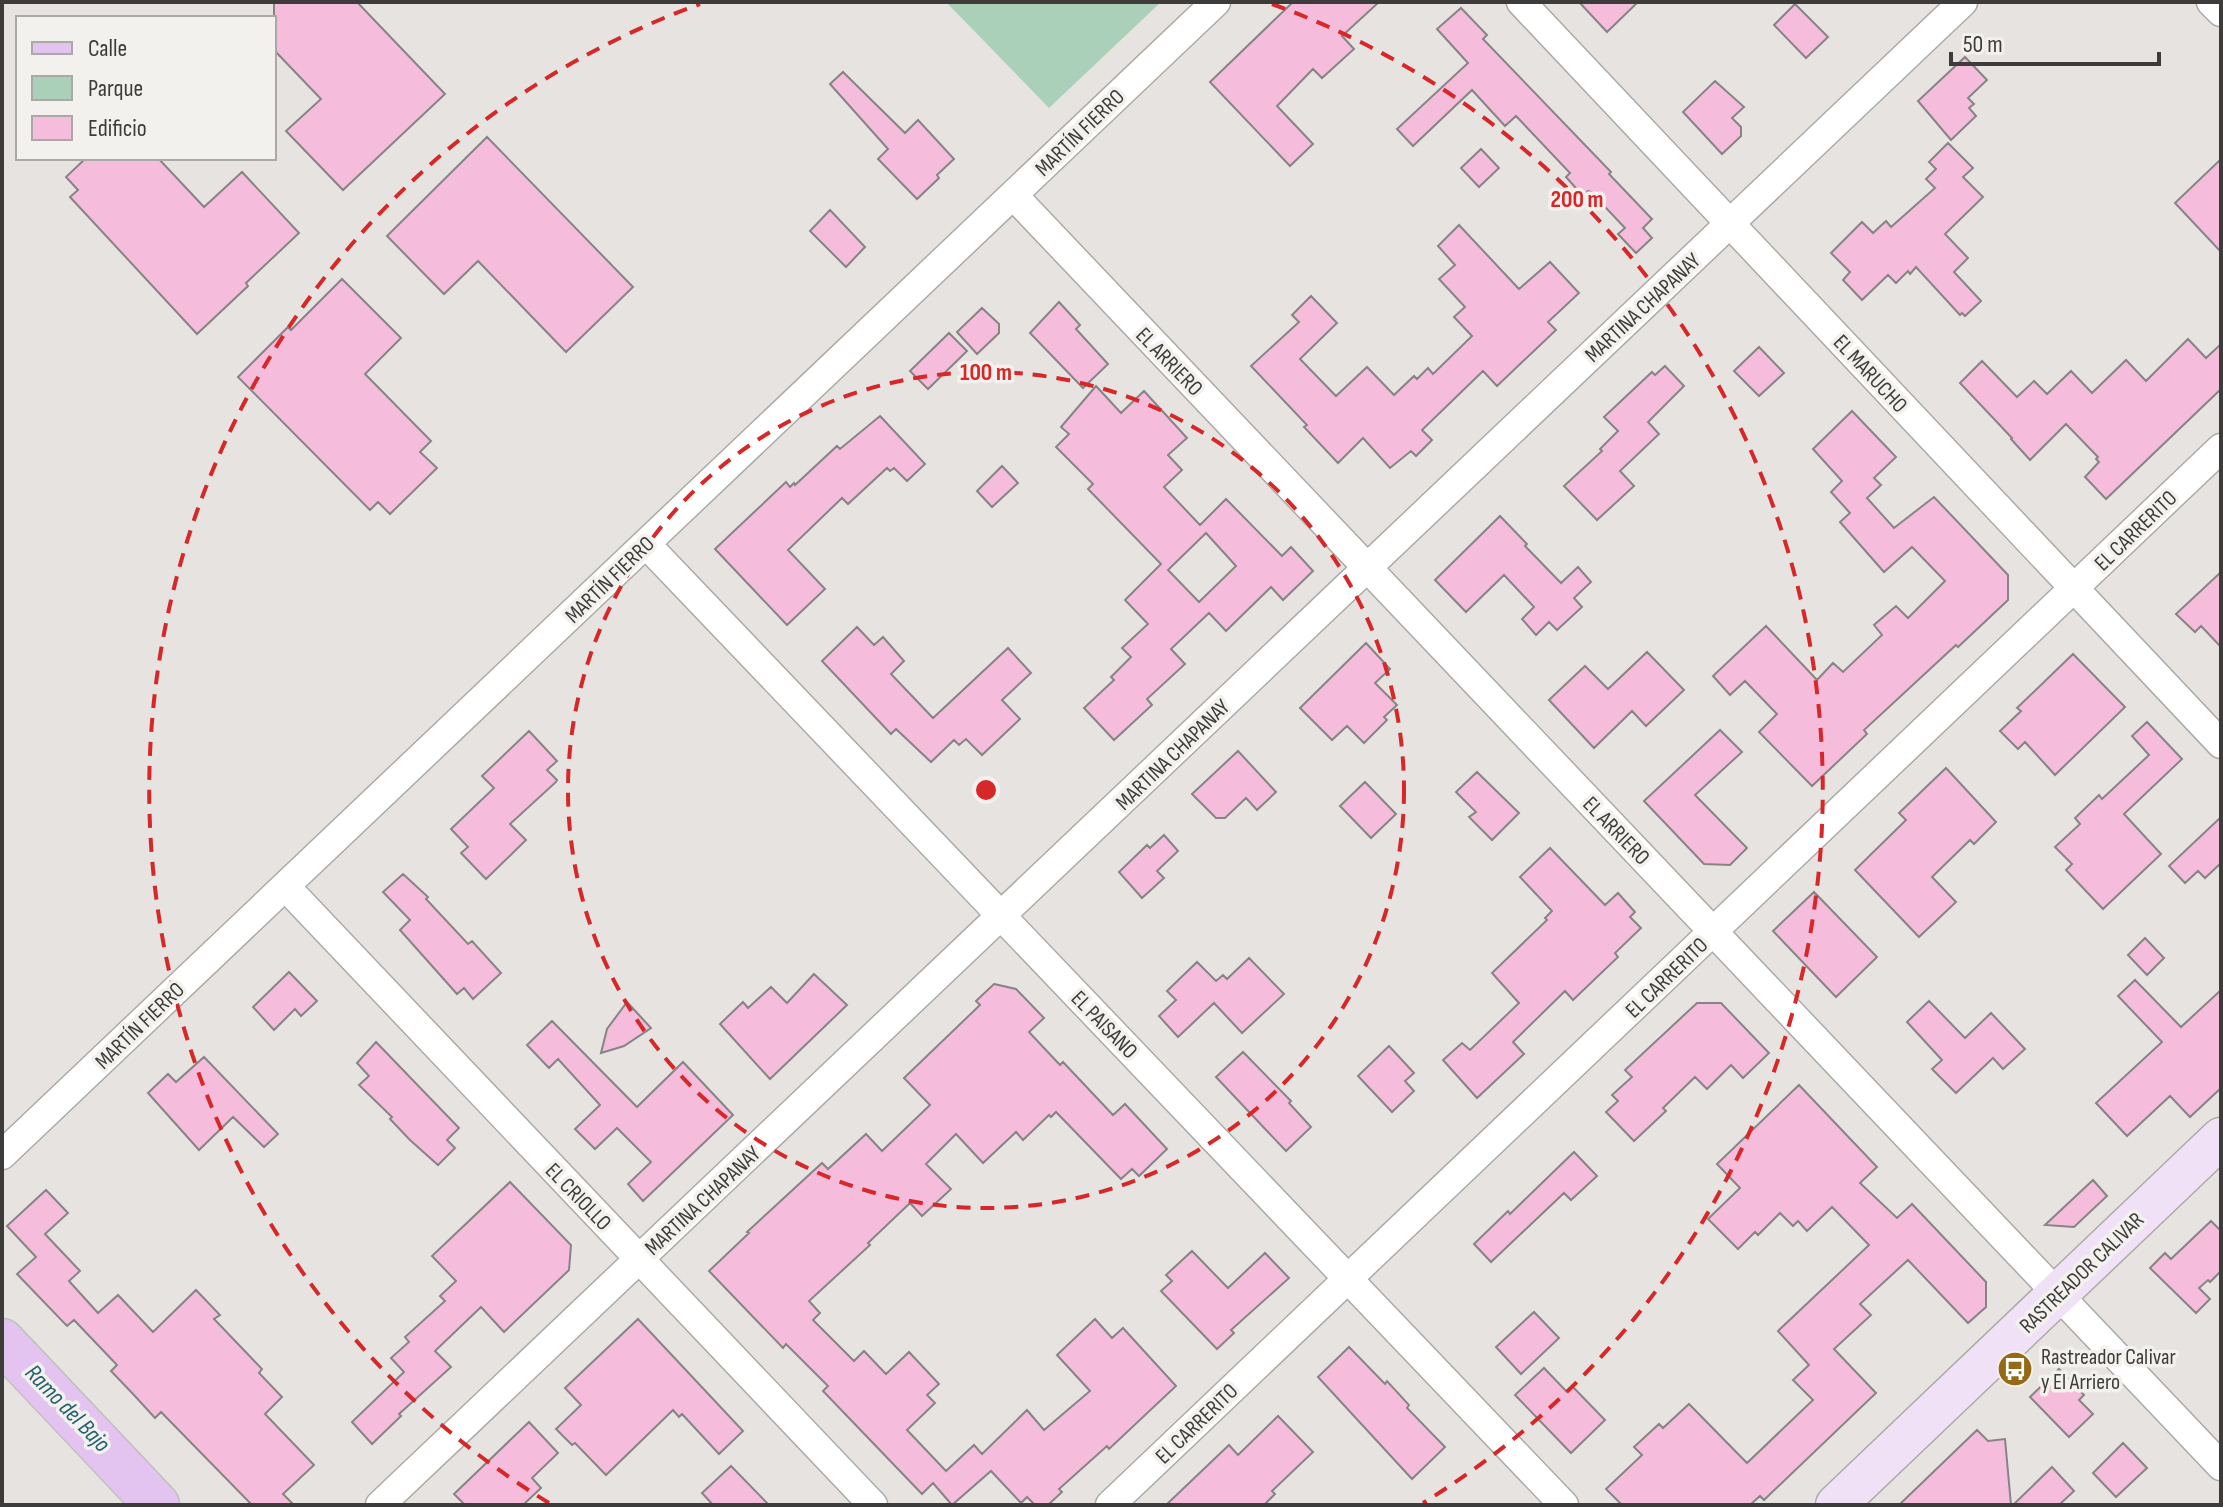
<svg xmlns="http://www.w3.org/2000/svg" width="2223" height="1507" font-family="'Sofia Sans Condensed',sans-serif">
<rect width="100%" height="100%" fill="#e6e3e0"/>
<path fill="#abd0ba" d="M946,2H1161L1049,108Z"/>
<path fill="#f6bcdb" stroke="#878485" stroke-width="2" fill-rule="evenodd" d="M274,2H357L445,94L343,190L286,131L321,99L274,50Z
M1293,2H1379L1342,36L1354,49L1322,78L1313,69L1277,106L1313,144L1290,166L1210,82Z
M1579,2H1638L1607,32Z
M1795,4L1828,37L1806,58L1774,25Z
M1461,8L1487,35L1483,39L1611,172L1609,174L1652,219L1643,228L1652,238L1636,253L1618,234L1625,228L1591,192L1588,191L1583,196L1566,177L1570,173L1516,116L1505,126L1472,90L1413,146L1397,129L1468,63L1437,29Z
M1965,57L1987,80L1968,98L1974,104L1969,108L1976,116L1951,140L1918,101Z
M843,72L905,133L918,120L954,159L937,175L939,178L917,199L878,159L888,149L830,84Z
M1715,81L1744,107L1732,118L1741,127V136L1722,154L1683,112Z
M487,137L633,287L566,352L478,261L444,294L387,236Z
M1948,143L1973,168L1963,177L1983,197L1945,234L1968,258L1954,272L1981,301L1965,316L1962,313L1960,315L1916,267L1910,274L1908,271L1896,283L1888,275L1862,300L1843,280L1850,272L1831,253L1862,222L1873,233L1886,221L1891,227L1935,188L1926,179L1936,169L1929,162Z
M1481,149L1499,168L1479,187L1461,168Z
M86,158H158L204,207L242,172L299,233L246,283L248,286L197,334L70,197L78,190L66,177Z
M2221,159V252L2175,203Z
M830,210L865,247L846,267L810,231Z
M1459,225L1519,289L1550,262L1579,293L1548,322L1556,330L1497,386L1483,371L1422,430L1432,440L1416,456L1411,451L1390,468L1363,438L1338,463L1304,427L1307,425L1251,366L1299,322L1292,315L1311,296L1337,323L1300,359L1336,396L1367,367L1394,395L1414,376L1417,379L1428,368L1433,374L1472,336L1454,317L1465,307L1439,279L1455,265L1438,246Z
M342,279L401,338L365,374L431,441L420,452L437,468L390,514L378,502L370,510L238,377L288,327L291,330Z
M1059,302L1080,325L1076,329L1108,364L1083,388L1030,333Z
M982,308L999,324V333L977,354L957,332Z
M949,333L967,351L928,389L910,371Z
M2188,339L2206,358L2221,344V389L2106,499L2085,477L2099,462L2096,459L2098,457L2066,424L2030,460L2011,439L2012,438L1960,383L1982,361L2017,397L2034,381L2047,394L2071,371L2092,393L2126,360L2146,381Z
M1759,347L1784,373L1759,396L1734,371Z
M1665,366L1684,386L1648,422L1659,434L1620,471L1634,486L1597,520L1564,486L1602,451L1600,449L1618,431L1604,417L1652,372L1655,375Z
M1096,386L1121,413L1144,391L1187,438L1168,455L1182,470L1164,487L1200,525L1226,499L1282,556L1291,547L1313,571L1283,600L1271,587L1226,631L1209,613L1171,649L1185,664L1147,699L1152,705L1114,740L1084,708L1114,680L1111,677L1131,657L1122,648L1148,624L1125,600L1161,564L1088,489L1093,484L1056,447L1069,434L1061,427ZM1206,533L1236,566L1199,602L1168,570Z
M1852,411L1896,457L1874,478L1881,485L1867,498L1894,528L1934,497L2008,575V600L1958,647L1956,645L1864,730L1867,734L1812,786L1759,732L1777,714L1745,681L1730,695L1713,676L1766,626L1817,680L1833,663L1843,672L1882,635L1874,625L1896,606L1908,618L1945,581L1912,547L1884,572L1840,522L1850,513L1831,492L1842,481L1813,449Z
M880,416L925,464L907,481L894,468L890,471L887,468L848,504L842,498L788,550L825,589L787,625L715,549L786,482L790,487L794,483L795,485L837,446L840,449Z
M1002,466L1018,483L992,507L977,491Z
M1500,516L1527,544L1525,546L1561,583L1578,567L1591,582L1574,598L1582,607L1557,630L1549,622L1536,635L1522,619L1534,607L1504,575L1466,612L1435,580Z
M2221,572V647L2201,626L2195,632L2176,614Z
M857,627L874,645L883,637L904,661L891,674L933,718L1008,648L1031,673L1002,700L1020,719L982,755L966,739L959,745L954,740L931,762L896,729L891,734L822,661Z
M1366,643L1390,669L1375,683L1397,705L1384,717L1387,720L1364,743L1347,726L1332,740L1300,708Z
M1647,652L1684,690L1646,726L1632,711L1594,748L1549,700L1585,666L1608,689Z
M2073,654L2125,707L2055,775L2025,742L2018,749L2000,731L2021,711L2017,708Z
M2147,722L2182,759L2124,814L2161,854L2103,909L2066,870L2072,864L2055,847L2080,824L2075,818L2099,795L2102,799L2149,755L2132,736Z
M1720,730L1742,752L1695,795L1747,848L1730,865L1704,864L1644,801Z
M529,731L557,761L547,770L557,780L556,782L510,824L526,840L486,879L461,853L468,847L451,829L494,788L482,776Z
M1238,751L1276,792L1257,810L1246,798L1225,818H1216L1192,794Z
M1946,768L1996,822L1974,844L1970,840L1932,877L1956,902L1919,937L1855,870L1906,820L1899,813Z
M1477,772L1519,813L1492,840L1469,817L1476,812L1456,792Z
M1365,782L1396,814L1371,838L1340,806Z
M2221,817V863L2205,878L2198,871L2185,883L2169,866Z
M1164,835L1178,851L1157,871L1164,878L1142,898L1119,872L1147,845L1150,848Z
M1550,848L1605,905L1618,893L1635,912L1630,917L1641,928L1615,953L1618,957L1573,1000L1565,991L1513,1042L1524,1054L1477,1098L1443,1060L1462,1043L1470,1050L1519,1003L1492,973L1547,920L1545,918L1552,911L1520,877Z
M403,874L428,897L426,899L468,944L472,941L501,973L473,999L464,988L457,994L400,930L410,920L383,892Z
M1814,892L1877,957L1836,997L1773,931Z
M2145,938L2164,958L2147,975L2128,955Z
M1249,958L1284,994L1242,1033L1214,1003L1178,1037L1159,1016L1176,1000L1167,991L1197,962L1216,981L1223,975L1227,979Z
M289,972L317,1001L301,1016L295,1009L274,1030L253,1007Z
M814,974L847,1005L770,1079L720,1024L743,1002L748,1008L771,987L787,1003Z
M2135,980L2181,1027L2221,990V1088L2190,1117L2170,1096L2127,1136L2096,1103L2162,1042L2118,996Z
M994,984L1016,989L1044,1018L1029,1032L1060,1065L1063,1062L1113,1115L1125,1104L1167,1149L1139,1176L1132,1169L1121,1179L1056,1112L1051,1117L1049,1115L1023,1140L1016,1132L983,1163L956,1134L926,1164L951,1189L922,1216L910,1203L868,1243L870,1245L809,1301L820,1313L813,1320L854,1361L864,1351L886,1374L909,1352L939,1384L927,1395L935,1403L907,1430L946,1471L974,1445L982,1454L1027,1410L1044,1430L1090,1391L1057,1355L1095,1319L1112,1338L1123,1328L1176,1386L1109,1449L1107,1446L1059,1489L1062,1492L1048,1505H1035L1027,1497L1021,1503L991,1471L952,1505L933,1483L922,1494L823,1391L828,1386L786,1344L783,1348L709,1271L749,1233L747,1232L822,1163L828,1169L866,1134L882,1151L930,1105L904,1078L980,1005L976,1001Z
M1929,1001L1965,1038L1991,1013L2025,1049L2003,1069L1993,1058L1956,1093L1932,1069L1942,1060L1907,1022Z
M627,1002L651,1028L624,1046L601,1053L607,1029Z
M1697,1003H1721L1769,1053L1743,1078L1731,1065L1707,1089L1695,1077L1663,1108L1666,1111L1634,1141L1606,1112L1618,1101L1612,1095L1632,1077L1625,1070Z
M552,1021L637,1107L683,1062L733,1115L643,1201L628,1184L651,1162L617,1128L595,1149L575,1129L600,1105L558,1059L549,1068L527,1045Z
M376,1042L459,1128L447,1140L455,1148L438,1165L410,1140L390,1119L392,1117L359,1085L369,1076L357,1063Z
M1389,1046L1414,1073L1405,1081L1414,1091L1392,1112L1358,1076Z
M1243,1052L1291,1101L1289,1103L1311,1127L1286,1151L1216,1077Z
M204,1057L278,1134L264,1147L233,1117L199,1150L148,1093L168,1074L176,1082Z
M1799,1085L1877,1167L1860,1183L1897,1218L1912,1204L1986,1282V1307L1968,1323L1908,1260L1860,1304L1871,1315L1834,1349L1876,1393L1764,1500L1760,1496L1750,1505H1622L1606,1489L1642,1455L1634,1447L1659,1424L1663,1428L1689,1404L1747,1463L1813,1400L1793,1380L1809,1365L1778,1331L1869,1245L1832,1207L1807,1231L1798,1221L1793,1226L1780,1213L1758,1235L1755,1232L1738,1249L1708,1219L1740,1188L1717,1164Z
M1574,1152L1597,1176L1571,1200L1564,1193L1491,1262L1474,1244L1508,1211L1510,1214Z
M2093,1180L2107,1196L2074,1227L2045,1225Z
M510,1182L571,1245L569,1270L504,1332L481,1307L435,1351L451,1367L399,1414L401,1416L372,1444L352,1422L404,1372L391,1358L409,1342L405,1337L445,1301L440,1296L456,1281L432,1256Z
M46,1190L68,1213L45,1234L80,1271L69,1281L98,1313L118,1295L153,1332L196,1290L220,1315L214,1319L262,1369L259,1373L282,1397L265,1414L314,1465L283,1494L294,1505H252L161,1412L155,1418L134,1395L111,1371L117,1365L74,1320L67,1326L17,1274L36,1257L7,1226Z
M2211,1221L2221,1231V1271L2210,1282L2208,1280L2199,1288L2210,1299L2196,1313L2150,1268L2165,1253L2171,1259Z
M1192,1251L1228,1288L1265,1253L1289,1278L1231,1330L1234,1333L1217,1349L1161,1291L1172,1281L1166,1275Z
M1534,1312L1559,1338L1521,1374L1496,1347Z
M638,1319L743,1431L719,1454L682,1414L679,1417L673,1410L606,1475L575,1443L572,1445L556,1429L581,1405L565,1388Z
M1349,1347L1385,1384L1387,1381L1409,1405L1407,1408L1445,1447L1412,1479L1318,1377Z
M1544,1368L1567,1392L1572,1386L1605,1420L1571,1453L1515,1395Z
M2059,1369L2084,1395L2079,1400L2093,1414L2069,1437L2030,1397Z
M1278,1416L1313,1452L1272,1491L1275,1494L1264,1505H1166L1229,1445L1238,1455Z
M529,1422L558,1453L532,1478L541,1488L523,1505H465L454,1494Z
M1977,1430L1988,1441L2005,1439L2011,1505H1899Z
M2123,1443L2147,1468L2116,1497L2093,1473Z
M731,1466L769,1505H713L702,1493Z
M2052,1467L2074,1491L2059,1505H2013Z"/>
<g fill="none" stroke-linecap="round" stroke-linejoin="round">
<defs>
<path id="street" d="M1521,2L2221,744
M2211,2L2221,12
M1013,195L2221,1466
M646,544L1564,1505
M285,886L873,1505
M2,1155L1216,2
M380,1505L1963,2
M1110,1505L2221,448"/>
<path id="secondary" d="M1836,1505L2221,1138"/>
<path id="primary" d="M2,1341L157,1505"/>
</defs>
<use href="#street" stroke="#adaba7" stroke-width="31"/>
<use href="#secondary" stroke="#adaba7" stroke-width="43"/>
<use href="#primary" stroke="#c1c1c0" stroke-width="47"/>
<use href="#street" stroke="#fff" stroke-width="28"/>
<use href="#secondary" stroke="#f1e1f7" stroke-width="40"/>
<use href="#primary" stroke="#e3c3ef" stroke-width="44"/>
</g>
<g fill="none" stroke="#d62828" stroke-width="4" stroke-dasharray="14 10">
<circle cx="986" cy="790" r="418"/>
<path d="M549 1503A836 836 0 0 1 700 4M1272 4A836 836 0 0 1 1423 1503"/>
</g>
<defs>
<symbol id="bus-disc" viewBox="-11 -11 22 22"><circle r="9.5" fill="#956a16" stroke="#f3f1ed"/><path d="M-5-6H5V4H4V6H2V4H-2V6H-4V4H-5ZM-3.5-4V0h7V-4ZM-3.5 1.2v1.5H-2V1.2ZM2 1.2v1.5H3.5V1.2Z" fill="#fff"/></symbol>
</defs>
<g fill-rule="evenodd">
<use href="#bus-disc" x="1995" y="1349" width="40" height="40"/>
</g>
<g text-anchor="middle" stroke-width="7" stroke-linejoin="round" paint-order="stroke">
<g font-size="22" fill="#3d3c3b" stroke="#f3f1ed">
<text transform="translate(1079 132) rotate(-44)" y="8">MARTÍN FIERRO</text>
<text transform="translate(1642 307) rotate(-43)" y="8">MARTINA CHAPANAY</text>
<text transform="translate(1170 361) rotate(46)" y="8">EL ARRIERO</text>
<text transform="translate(1871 373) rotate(47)" y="8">EL MARUCHO</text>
<text transform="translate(2135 530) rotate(-44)" y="8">EL CARRERITO</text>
<text transform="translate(609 579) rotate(-44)" y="8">MARTÍN FIERRO</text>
<text transform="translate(1172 754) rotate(-44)" y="8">MARTINA CHAPANAY</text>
<text transform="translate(1617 830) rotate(46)" y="8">EL ARRIERO</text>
<text transform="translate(1666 977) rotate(-44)" y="8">EL CARRERITO</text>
<text transform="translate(1105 1024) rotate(46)" y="8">EL PAISANO</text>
<text transform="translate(139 1025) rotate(-44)" y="8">MARTÍN FIERRO</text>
<text transform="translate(579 1196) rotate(46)" y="8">EL CRIOLLO</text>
<text transform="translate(702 1200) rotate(-43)" y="8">MARTINA CHAPANAY</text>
<text transform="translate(2081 1272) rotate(-44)" y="8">RASTREADOR CALIVAR</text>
<text transform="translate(1196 1423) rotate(-44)" y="8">EL CARRERITO</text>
</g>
<g font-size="22" fill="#3d3c3b" stroke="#f3f1ed" text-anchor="start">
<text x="2041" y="1364">Rastreador Calivar<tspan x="2041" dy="25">y El Arriero</tspan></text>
</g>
<g font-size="24" font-style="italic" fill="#24616e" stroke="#f3f1ed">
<text transform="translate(68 1408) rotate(46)" y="8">Ramo del Bajo</text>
</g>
</g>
<circle cx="986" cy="790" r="12" fill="#d62828" stroke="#f3f1ed" stroke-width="4"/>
<g font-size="24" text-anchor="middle" font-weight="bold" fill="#d62828" stroke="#f3f1ed" stroke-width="7" stroke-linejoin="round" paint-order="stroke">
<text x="1577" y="207">200 m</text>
<text x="986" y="380">100 m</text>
</g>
<rect width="2223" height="1507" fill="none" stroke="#3d3c3b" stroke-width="8"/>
<rect x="16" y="16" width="260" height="144" fill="#f3f1ed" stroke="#aaa9a6" stroke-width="2"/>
<rect x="32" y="42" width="40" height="12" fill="#e3c3ef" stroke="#aaa9a6" stroke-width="2"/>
<text x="88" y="56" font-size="24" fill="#3d3c3b">Calle</text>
<rect x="32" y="76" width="40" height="24" fill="#abd0ba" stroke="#aaa9a6" stroke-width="2"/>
<text x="88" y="96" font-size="24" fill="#3d3c3b">Parque</text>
<rect x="32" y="116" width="40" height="24" fill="#f6bcdb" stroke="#aaa9a6" stroke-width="2"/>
<text x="88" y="136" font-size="24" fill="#3d3c3b">Edificio</text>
<path d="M1951 52v12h208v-12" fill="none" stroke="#3d3c3b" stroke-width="4"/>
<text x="1963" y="52" font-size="24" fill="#3d3c3b" stroke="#f3f1ed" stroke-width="6" paint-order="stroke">50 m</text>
</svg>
